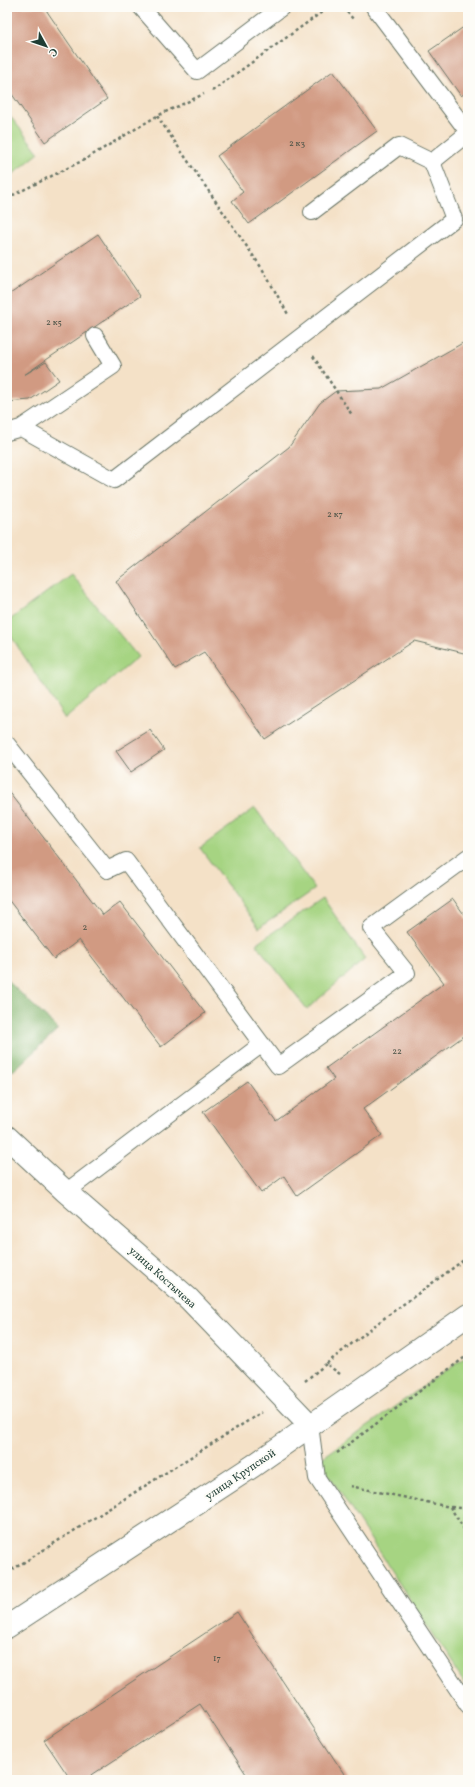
<svg xmlns="http://www.w3.org/2000/svg" width="475" height="1787" font-family="Vollkorn,serif">
<rect width="100%" height="100%" fill="#fdfcf7"/>
<filter id="ink" filterUnits="userSpaceOnUse"><feTurbulence type="fractalNoise" baseFrequency=".025" numOctaves="2"/><feDisplacementMap in="SourceGraphic" scale="8" xChannelSelector="R" yChannelSelector="G"/><feConvolveMatrix kernelMatrix="1 2 1 2 8 2 1 2 1" color-interpolation-filters="sRGB"/></filter>
<filter id="wash" filterUnits="userSpaceOnUse"><feTurbulence type="fractalNoise" baseFrequency=".012" numOctaves="4" result="noise"/><feDisplacementMap in="SourceGraphic" scale="16" xChannelSelector="R" yChannelSelector="G"/><feGaussianBlur stdDeviation="0.9" result="paint"/><feColorMatrix in="noise" values="0 0 0 0 0 0 0 0 0 0 0 0 0 0 0 0 0 1.4 0 .05"/><feComposite in="paint" operator="in"/></filter>
<g filter="url(#wash)">
<rect width="100%" height="100%" fill="#f4e1c7"/>
<path fill="#a6d482" stroke="#62885b" d="M7,112L39,153L7,179Z
M71,574L138,657L65,719L7,630V622Z
M255,808L315,889L259,928L200,848Z
M323,898L365,959L307,1009L256,944Z
M468,1355V1689L319,1460Z"/>
<path fill="#84b670" stroke="#527a52" d="M7,980L58,1029L13,1071L7,1066Z"/>
<g id="blocks">
<path fill="#d19a82" d="M7,7H44L107,99L45,142L7,87Z
M468,24V91L461,96L429,51Z
M333,71L377,131L249,224L232,201L243,192L217,156Z
M98,234L140,296L24,375L46,362L59,380L30,400L7,402V296Z
M468,340V654L414,641L265,739L204,652L175,669L116,581L289,447L320,403L336,391L381,389Z
M150,730L164,750L131,772L116,751Z
M7,790L103,915L120,902L205,1013L161,1047L79,940L54,959L7,898Z
M453,899L468,920V1033L363,1109L382,1135L297,1196L284,1176L261,1193L203,1112L247,1081L276,1121L334,1079L326,1068L444,983L407,932Z
M237,1612L348,1780H250L200,1704L84,1780H71L44,1740Z"/>
</g>
</g>
<g filter="url(#ink)">
<use href="#blocks" fill-opacity="0" stroke="#6a7667" stroke-width="1"/>
<g fill="none" stroke-linecap="round" stroke-linejoin="round">
<defs>
<path id="service" d="M141,7L197,71L282,7
M374,7L468,132
M312,212L399,146L432,162
M21,428L114,480L454,219L432,162L468,133
M7,432L21,428L113,366L95,336
M7,744L107,870L126,861L278,1066L407,973L371,928L468,857
M66,1192L262,1044
M310,1425L317,1478L468,1705"/>
<path id="minor" d="M7,1137L66,1192L189,1299L310,1425"/>
<path id="tertiary" d="M7,1627L253,1466L468,1315"/>
</defs>
<use href="#service" stroke="#6a7667" stroke-width="18"/>
<use href="#minor" stroke="#6a7667" stroke-width="24"/>
<use href="#tertiary" stroke="#6a7667" stroke-width="24"/>
<path stroke="#6a7667" stroke-width="2.5" stroke-dasharray="3 3" stroke-linecap="butt" d="M343,7L353,19
M212,91L329,7
M157,116L263,270L289,316
M7,198L84,160L157,116L204,94
M313,356L352,415
M340,1374L326,1364L383,1319L468,1257
M305,1381L326,1364
M337,1453L468,1355
M350,1486L450,1507L468,1535
M451,1507L468,1509
M7,1573L262,1412"/>
<use href="#service" stroke="#fff" stroke-width="16"/>
<use href="#minor" stroke="#fff" stroke-width="22"/>
<use href="#tertiary" stroke="#fff" stroke-width="22"/>
</g>
</g>
<g text-anchor="middle" stroke-width="4" stroke-linejoin="round" paint-order="stroke">
<g font-size="9" fill="#4c5448">
<text x="297" y="146">2 к3</text>
<text x="54" y="325">2 к5</text>
<text x="335" y="517">2 к7</text>
<text x="85" y="930">2</text>
<text x="397" y="1054">22</text>
<text x="217" y="1661">17</text>
</g>
<g font-size="11" fill="#1f3d34" stroke="#fdfcf7">
<text transform="translate(163 1277) rotate(42)" y="4">улица Костычева</text>
<text transform="translate(240 1474) rotate(-34)" y="4">улица Крупской</text>
</g>
</g>
<rect width="475" height="1787" fill="none" stroke="#fdfcf7" stroke-width="24"/>
<g transform="translate(46 46) rotate(130)" stroke="#fdfcf7" stroke-width="3" paint-order="stroke">
<path d="M0-3L7 15L0 10L-7 15Z" fill="#1f3d34"/>
<text y="-6" font-size="11" font-weight="bold" text-anchor="middle" fill="#1f3d34">С</text>
</g>
</svg>
